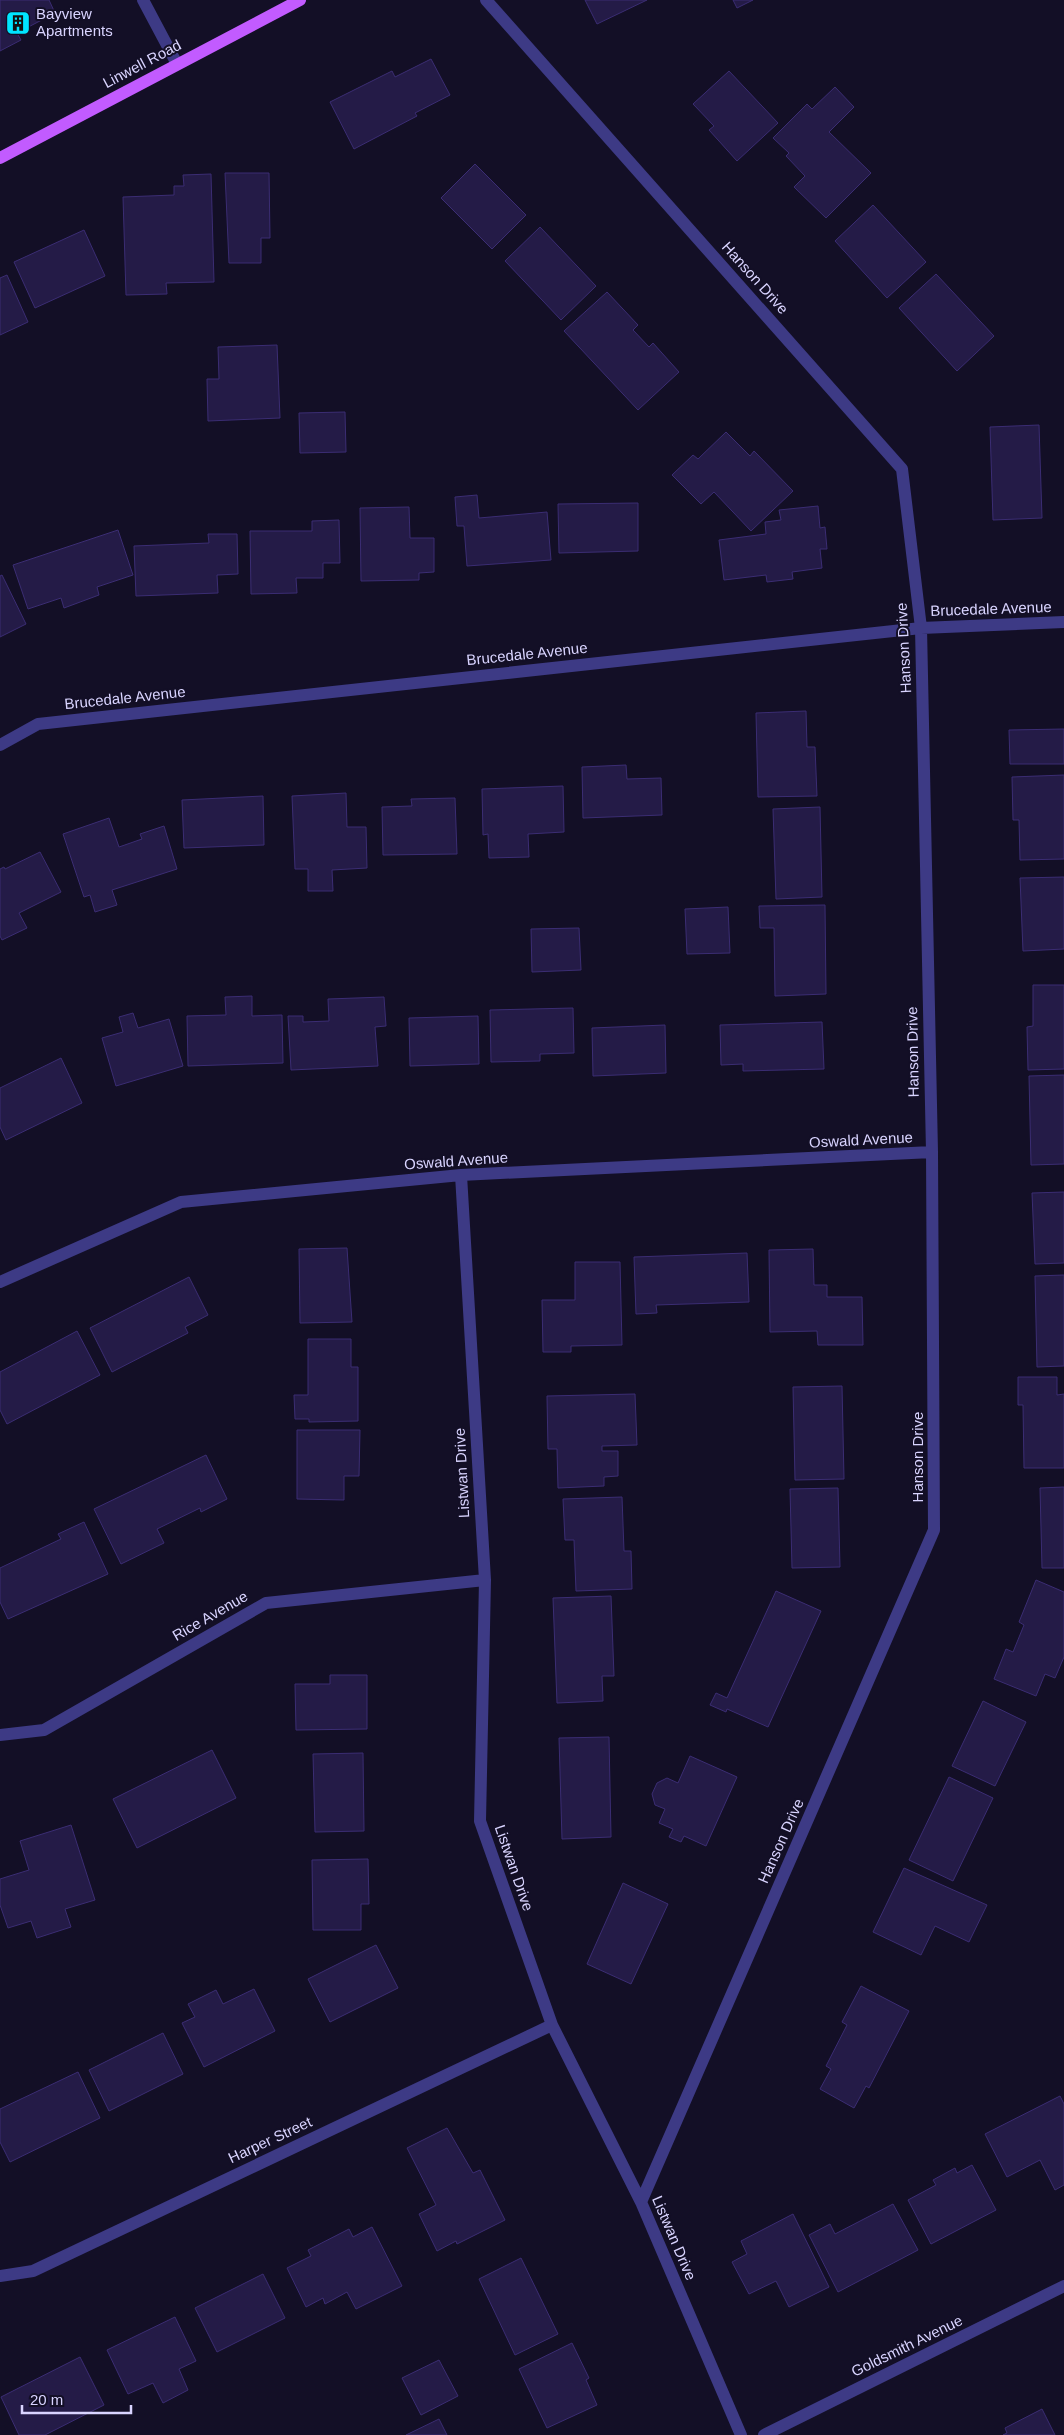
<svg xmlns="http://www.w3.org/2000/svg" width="1064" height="2435" font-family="Arial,sans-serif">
<rect width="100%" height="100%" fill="#130f26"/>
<path fill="#241b47" stroke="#3b2d73" d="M0,0H49L55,13L17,33L21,40L0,51Z
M585,0H647L597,24Z
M733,0H753L737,8Z
M431,59L450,95L415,113L417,116L354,149L330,102L392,71L395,77Z
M729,71L778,123L737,161L709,130L714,126L693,104Z
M835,87L854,107L829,132L871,173L826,218L794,187L805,176L786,156L789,153L773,138L807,104L812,109Z
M475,164L526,215L492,249L441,198Z
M225,173H269L270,238H261V263H229Z
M211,174L214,282L166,283L167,294L126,295L123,197L174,195V186H184L183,175Z
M873,205L926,262L887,298L835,241Z
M540,227L596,286L561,320L505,261Z
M84,230L105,276L35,308L14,262Z
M936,274L994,336L957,371L899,308Z
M7,275L28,322L0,335V278Z
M607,292L638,325L633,330L649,347L653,343L679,372L638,410L564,331Z
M277,345L280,418L208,421L207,379H219L218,347Z
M345,412L346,452L300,453L299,413Z
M1039,425L1042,518L993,520L990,427Z
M726,432L750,456L754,451L793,491L751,531L714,492L701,504L672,475L693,455L698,459Z
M477,495L479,518L547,512L551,560L467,566L464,526H457L455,497Z
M638,503V551L559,553L558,504Z
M818,506L820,528L825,527L827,549H820L822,568L792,572L793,579L767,582L766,575L724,580L719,540L766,534L765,522L781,520L779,510Z
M409,507L410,538H434V572L419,573V580L361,581L360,508Z
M339,520L340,563H323V578H296L297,593L251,594L250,531H312V521Z
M118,530L133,575L97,587L99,595L64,608L61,598L28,609L13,565Z
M208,534H237L238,574L217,575L218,593L136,596L134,546L209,543Z
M2,575L26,624L0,637V576Z
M806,711L807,747H815L817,796L758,797L756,713Z
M1064,729V764H1010L1009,730Z
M626,765L627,779L661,778L662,815L583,818L582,767Z
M1064,775V859L1020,860L1019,820H1013L1012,777Z
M563,786L564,832L528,834L529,857L489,858L488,834L483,835L482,789Z
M346,793L347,827H366L367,868L332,870L333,891H308V869H295L292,796Z
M263,796L264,845L184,848L182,800Z
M455,798L457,854L383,855L382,807L412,806L411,799Z
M820,807L822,897L776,899L773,809Z
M109,818L119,847L142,839L140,834L164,826L177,869L112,890L117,905L95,912L90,895L84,897L63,834Z
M40,852L61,892L19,913L27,928L2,940L0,936V869L4,867L5,869Z
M1064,877V949L1023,951L1020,878Z
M825,905L826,994L775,996L774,928H760L759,906Z
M728,907L730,953L687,954L685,909Z
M579,928L581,970L532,972L531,929Z
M1033,985H1064V1069L1028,1070L1027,1027L1033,1026Z
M252,996V1016L282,1015L283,1063L188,1066L187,1016L226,1015L225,997Z
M384,997L386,1026L375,1027L378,1066L291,1070L288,1016H303V1022L329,1021L328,999Z
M573,1008L574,1053L540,1054V1061L491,1062L490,1010Z
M133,1013L138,1028L169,1019L183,1066L116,1086L102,1038L123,1032L119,1017Z
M478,1016L479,1064L410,1066L409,1018Z
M822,1022L824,1069L743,1071V1064L721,1065L720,1025Z
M665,1025L666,1073L593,1076L592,1028Z
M61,1058L82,1103L6,1140L0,1127V1088Z
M1064,1075V1164L1031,1165L1029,1076Z
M1064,1192V1263L1035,1264L1032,1193Z
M347,1248L352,1322L300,1323L299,1249Z
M813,1249L814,1285H827V1297H862L863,1345H818L817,1331L770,1332L769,1250Z
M747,1253L749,1302L656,1305L657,1313L636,1314L634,1257Z
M575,1262H620L622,1345L571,1346V1352H543L542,1300H575Z
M1064,1275V1366L1037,1367L1035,1276Z
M189,1277L208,1315L185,1327L188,1333L112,1372L90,1328Z
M77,1331L100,1375L7,1424L0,1410V1372Z
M308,1339H351V1367H358V1421L309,1422V1419H295L294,1395H308Z
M1018,1377H1057V1395L1064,1394V1468H1024L1023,1405H1018Z
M842,1386L844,1479L795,1480L793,1387Z
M635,1394L637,1445L602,1446V1451H618V1476L604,1477V1486L558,1488L557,1449H548L547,1396Z
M297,1430H360L359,1476H344V1500L297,1499Z
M206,1455L227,1499L201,1512L200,1508L157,1529L164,1543L121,1564L94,1509Z
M1064,1487V1568H1042L1040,1488Z
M838,1488L840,1567L792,1568L790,1489Z
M622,1497L624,1551H631L632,1589L576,1591L574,1540H565L563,1499Z
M84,1522L108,1574L8,1619L0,1602V1568L61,1539L58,1534Z
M1036,1580L1064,1592V1657L1055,1678L1045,1674L1036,1696L994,1679L1006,1649L1013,1652L1024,1625L1019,1622Z
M776,1591L821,1611L768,1727L727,1709L726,1712L710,1705L716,1693L727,1698Z
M611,1596L614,1676H602L603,1701L557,1703L553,1598Z
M330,1675H367V1729L296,1730L295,1684H330Z
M983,1701L1026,1722L995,1786L952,1766Z
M609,1737L611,1837L562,1839L559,1738Z
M212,1750L236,1798L137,1848L113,1799Z
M363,1753L364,1831L315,1832L313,1754Z
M690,1756L737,1777L706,1846L684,1836L681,1842L669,1837L673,1829L659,1823L665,1809L655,1805L652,1794L657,1783L667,1778L678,1783Z
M949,1777L993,1798L953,1881L909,1860Z
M71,1825L95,1900L65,1909L71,1927L37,1938L31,1921L8,1928L0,1905V1879L29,1870L20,1841Z
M368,1859L369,1904H361V1930H313L312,1860Z
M904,1868L987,1905L969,1942L935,1926L921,1955L873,1932Z
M623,1883L668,1904L631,1984L587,1964Z
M376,1945L398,1988L330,2022L308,1979Z
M861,1986L909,2011L869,2088L866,2086L854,2108L820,2089L831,2069L826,2066L847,2025L842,2022Z
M254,1989L275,2031L204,2067L182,2023L195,2017L188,2004L216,1990L223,2004Z
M163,2033L183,2074L109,2111L89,2070Z
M78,2072L100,2118L10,2162L0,2142V2109Z
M1060,2096L1064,2104V2185L1055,2190L1040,2160L1007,2177L985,2134Z
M447,2128L473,2173L480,2170L505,2220L457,2244L456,2241L437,2251L419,2214L436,2205L407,2148Z
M972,2165L996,2210L931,2244L908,2200L936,2185L933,2180L955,2168L957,2173Z
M893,2204L918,2250L838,2292L809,2235L830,2224L835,2234Z
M793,2214L829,2287L789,2307L776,2281L749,2294L732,2262L747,2254L741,2241Z
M372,2227L402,2286L356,2309L347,2292L325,2304L323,2298L306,2307L287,2268L311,2256L308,2250L349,2229L353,2237Z
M521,2258L558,2334L515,2355L479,2279Z
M263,2274L285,2318L217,2352L195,2308Z
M175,2317L196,2361L179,2369L188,2390L163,2403L153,2383L128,2394L107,2350Z
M572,2343L589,2378L586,2380L597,2405L547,2428L519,2369Z
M80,2357L104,2405L45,2435H19L1,2397Z
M439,2360L458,2396L421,2415L402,2378Z
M1042,2409L1055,2435H1003L1007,2433L1005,2428Z
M439,2419L447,2435H406Z"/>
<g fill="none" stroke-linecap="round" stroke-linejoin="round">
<path stroke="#3d3a85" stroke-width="12" d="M143,0L177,64
M486,0L902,469L921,628L932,1152L934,1530L641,2202
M0,745L38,724L921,628L1064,622
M461,1175L485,1580L480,1821L552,2025L641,2202L741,2435
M0,1282L181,1202L461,1175L932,1152
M0,1735L44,1730L266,1603L485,1580
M0,2276L33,2271L552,2025
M764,2435L1064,2286"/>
<path stroke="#c25bff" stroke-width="12" d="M0,158L300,0"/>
</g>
<defs>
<symbol id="building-square" viewBox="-11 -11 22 22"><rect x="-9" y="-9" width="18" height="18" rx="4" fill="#00e5ff" stroke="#130f26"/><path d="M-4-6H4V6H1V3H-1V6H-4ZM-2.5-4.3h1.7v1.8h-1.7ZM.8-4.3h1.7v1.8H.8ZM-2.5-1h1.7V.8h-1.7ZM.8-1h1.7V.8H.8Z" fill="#111"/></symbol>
</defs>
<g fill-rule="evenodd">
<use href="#building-square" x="4" y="9" width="28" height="28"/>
</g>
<g text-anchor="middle" stroke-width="4" stroke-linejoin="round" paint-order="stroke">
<g font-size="15" fill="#d9d4ff" stroke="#130f26" text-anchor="start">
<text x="36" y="19">Bayview<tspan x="36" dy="17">Apartments</tspan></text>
</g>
<g font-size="15" fill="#d9d4ff" stroke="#130f26">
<text transform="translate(142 64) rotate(-28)" y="5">Linwell Road</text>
<text transform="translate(755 278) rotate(48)" y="5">Hanson Drive</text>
<text transform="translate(991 609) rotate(-2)" y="5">Brucedale Avenue</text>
<text transform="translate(904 648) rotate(-93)" y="5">Hanson Drive</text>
<text transform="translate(527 654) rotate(-6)" y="5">Brucedale Avenue</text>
<text transform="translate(125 698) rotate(-6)" y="5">Brucedale Avenue</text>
<text transform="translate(913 1052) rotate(-91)" y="5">Hanson Drive</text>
<text transform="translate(861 1140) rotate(-3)" y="5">Oswald Avenue</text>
<text transform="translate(456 1161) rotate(-4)" y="5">Oswald Avenue</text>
<text transform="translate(918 1457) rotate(-90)" y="5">Hanson Drive</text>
<text transform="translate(462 1473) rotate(-93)" y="5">Listwan Drive</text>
<text transform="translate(210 1616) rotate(-30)" y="5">Rice Avenue</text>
<text transform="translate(781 1841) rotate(-66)" y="5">Hanson Drive</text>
<text transform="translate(514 1868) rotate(71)" y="5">Listwan Drive</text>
<text transform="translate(270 2140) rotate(-25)" y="5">Harper Street</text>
<text transform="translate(674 2238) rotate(67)" y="5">Listwan Drive</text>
<text transform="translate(907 2346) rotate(-26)" y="5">Goldsmith Avenue</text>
</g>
</g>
<path d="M22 2405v8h109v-8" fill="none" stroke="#d9d4ff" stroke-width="2.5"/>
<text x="30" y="2405" font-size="15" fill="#d9d4ff" stroke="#130f26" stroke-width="4" paint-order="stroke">20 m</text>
</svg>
